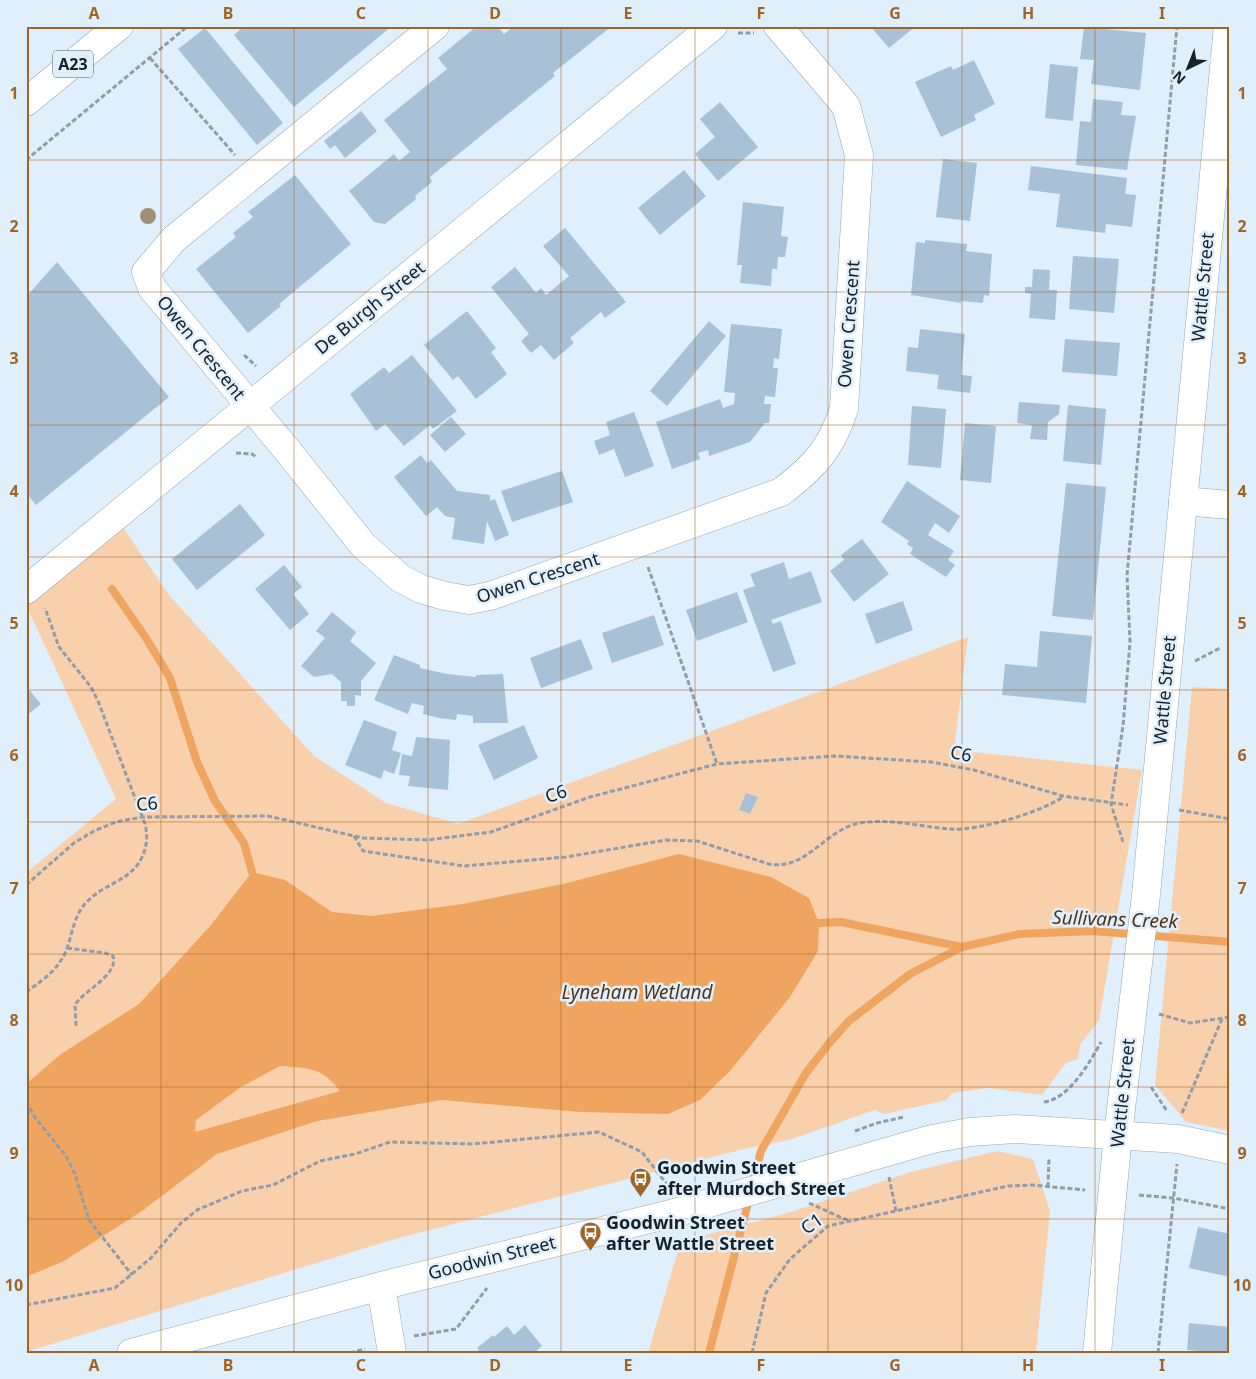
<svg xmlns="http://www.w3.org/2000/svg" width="1256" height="1379" font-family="'Noto Sans',sans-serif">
<rect width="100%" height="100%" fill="#dfeffc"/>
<path fill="#f9d0ac" d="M122,526L169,595L314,756L386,803L458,824L968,637L954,750L1142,770L1099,1020L1080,1045L1078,1059L1066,1063L1042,1095L988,1088L952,1093L947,1100L884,1114L875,1110L789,1140L744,1149L395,1239L26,1352V873L116,799L26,605Z
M1192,687L1230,689V1131L1186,1122L1155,1085Z
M997,1151L1033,1159L1050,1211L1036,1353H648L679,1247L703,1236L791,1212L911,1172Z"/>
<path fill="#efa55f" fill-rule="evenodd" d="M679,854L771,877L809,898L819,923L818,951L790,997L730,1071L700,1100L668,1114L580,1112L442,1100L317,1121L217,1154L142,1211L64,1261L26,1277V1084L61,1054L139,1004L211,925L252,872L285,880L332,912L371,916L463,904L563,884ZM280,1066C308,1068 322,1067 340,1091L195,1132L196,1120L241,1087Z"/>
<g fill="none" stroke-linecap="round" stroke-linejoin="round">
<path stroke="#efa55f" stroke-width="8" d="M112,589L146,638L170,678L197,762L215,801L244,843L252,872
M819,923L841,922L962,947
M752,1185L761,1151L806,1073L830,1042L849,1021L910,974L962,947L1019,934L1093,931L1230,942
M709,1353L749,1199"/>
</g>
<path fill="#a8c1d6" d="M244,26H392L294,107L234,35Z
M477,26H497L504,34L514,26H612L553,73L555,76L430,177L432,182L415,196L416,199L385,224L374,222L349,191L394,154L399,161L410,152L384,120L447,69L438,58Z
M870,26H916L889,48Z
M1084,27L1146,33L1140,90L1091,84L1094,60L1080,59Z
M205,28L283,123L257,145L178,49Z
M974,60L995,104L974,115L976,120L941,137L915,82L951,66L953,70Z
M1050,64L1078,67L1073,121L1045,118Z
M1093,99L1123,102L1121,115L1136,116L1127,170L1076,165L1080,121L1091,122Z
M720,102L758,147L718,181L695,154L715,137L700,119Z
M361,111L377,131L345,158L335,145L330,149L324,141Z
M943,159L977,163L970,221L936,217Z
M1031,166L1127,178L1125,194L1136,195L1132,227L1106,224L1105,233L1056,227L1060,194L1028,190Z
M684,170L706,196L660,235L638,208Z
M295,175L351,244L279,304L281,306L248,333L196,269L236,237L233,233L253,217L248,212Z
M743,202L784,207L781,236L788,237L785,257H778L777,269H772L771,286L740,283L742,265H737Z
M565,228L626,302L605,318L601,312L570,338L574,343L554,360L541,345L531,353L521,341L529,334L491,287L515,267L536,293L541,288L546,295L569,276L543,246Z
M925,240L967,244L966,251L992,254L989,296L984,295L983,303L961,301V303L911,295L916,242L925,243Z
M1073,256L1119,259L1114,313L1069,309Z
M57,262L169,397L36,505L26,493V297Z
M1033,269L1050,270L1049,290H1057L1055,320L1029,318L1031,294L1025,293V287H1032Z
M467,311L496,348L491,352L507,374L476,399L458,376L453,380L424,345Z
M709,321L726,336L667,406L650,391Z
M731,324L782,329L779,359L774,358L773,368H778L775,397L765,396L764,404H771L769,423H765L750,442L709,456L708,450L698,453L700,459L672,469L656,422L720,399L723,408L734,404L735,393L724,392Z
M920,329L965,334L961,375L972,376L970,393L937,389L939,375L906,371L908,347L918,348Z
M1065,339L1120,343L1117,376L1062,372Z
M412,355L457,411L433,429L430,425L404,446L385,424L376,431L350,394L384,367L389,373Z
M1019,402L1060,405L1059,414L1048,422L1047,440L1030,439L1032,425L1017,423Z
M1068,405L1106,409L1101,465L1063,461Z
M912,406L946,409L941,468L908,465Z
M634,412L654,466L625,477L614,449L599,455L594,441L610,435L606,422Z
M451,417L466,434L445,452L430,435Z
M965,423L996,426L991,483L960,480Z
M421,455L427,463L431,460L457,491L490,495V501L495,499L509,535L495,541L487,521L484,544L452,539L455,518L445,516L437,507L426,516L394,477Z
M562,471L573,502L512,522L501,491Z
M907,481L960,516L949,533L935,523L928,535L954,551L948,560L955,565L946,577L910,554L913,548L907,544L909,541L881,522Z
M1066,483L1106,487L1093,620L1052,616Z
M240,504L265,535L197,590L172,559Z
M862,539L889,574L854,602L830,571L844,560L841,555Z
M784,562L789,579L811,571L822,602L771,620L773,624L781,621L796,664L773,672L743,590L755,586L750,574Z
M284,565L302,587L293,594L309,614L290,630L255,589Z
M737,592L748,622L697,641L686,610Z
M903,601L913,630L876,644L865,614Z
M332,612L356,632L350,641L376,663L361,681V696L355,695V706H347V701H341V682L332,674L314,677L301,666L325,638L316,631Z
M654,615L664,645L612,663L602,633Z
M1040,631L1092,636L1086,703L1002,695L1005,664L1037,667Z
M581,639L593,669L541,688L530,658Z
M394,655L420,665V668L447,674L476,677V675L503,674L508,723H473V716L457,714L456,720L439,718L423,714L424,706L412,703L408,714L374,700Z
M26,686L41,704L26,716Z
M364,720L397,732L392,750L401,753L394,774L384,770L381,779L345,765Z
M524,725L538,758L494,780L478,745Z
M416,737L450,740L448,790L408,786L410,776L399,775L402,754L412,756Z
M746,793L758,797L750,814L739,810Z
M1198,1227L1230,1234V1277L1189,1268Z
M1189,1323L1230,1327L1227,1353L1187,1350Z
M525,1325L542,1346L534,1353H476L479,1350L477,1348L493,1335L494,1337L507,1326L514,1335Z"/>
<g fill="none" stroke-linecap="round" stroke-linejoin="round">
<defs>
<path id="minor" d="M435,26L174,239L146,272L152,288L287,450L363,545L400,578L421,589L445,596L469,600L490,596L781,492C814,467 831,449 844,409L859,155L846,106L778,26
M1183,501L1230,505
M26,590L713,26
M381,1286L392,1353
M131,1353L381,1286L678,1212L932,1139L970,1132L1015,1129L1178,1139L1230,1150"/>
<path id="tertiary" d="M1097,1353L1118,1135L1146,895L1228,26"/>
<path id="trunk" d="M26,102L119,26"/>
</defs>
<use href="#minor" stroke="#90a9bd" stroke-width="29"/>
<use href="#tertiary" stroke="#90a9bd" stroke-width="29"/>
<use href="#trunk" stroke="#90a9bd" stroke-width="29"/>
<path stroke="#909da8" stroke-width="3" stroke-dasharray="5 2.5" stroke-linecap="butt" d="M738,33H754
M150,58L235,155
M26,160L188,26
M244,355L256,366
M236,453L252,454L256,457
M648,567L717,764
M1195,661L1220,648
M1179,810L1230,819
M354,836L363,851L464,866L566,857L666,840L697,841L769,864C807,871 825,829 860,823C891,818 920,827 951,829C979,831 1041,812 1063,797
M1123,842L1111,804L1123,726L1130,642L1127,575L1177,26
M26,885L74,843L94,831L116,822L142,817L268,816L363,838L427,840L491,832L590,797L717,764L834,756L931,762L974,770L1063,796L1128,805
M67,948L105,953L113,956C119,975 83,991 75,1005L76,1026
M26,992C42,981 58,970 66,951C72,936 73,919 84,905C100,885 128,882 140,861C147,849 148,836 145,824L98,701L91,687L59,647L45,608
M1159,1014L1190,1023L1230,1017
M1151,1087L1167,1111
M26,1102L34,1116L66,1156L75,1174L89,1220L132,1275
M1044,1102C1069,1099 1090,1062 1101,1042
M1182,1113L1222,1019
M855,1131L877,1123L904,1117
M889,1177L896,1211
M1048,1187L1049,1157
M1139,1195L1173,1198L1230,1209
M809,1203L849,1221
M26,1305L115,1288L151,1258L181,1223L197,1210L242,1191L273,1185L320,1161L355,1154L390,1142L473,1144L599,1132L642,1152L669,1187
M414,1336L456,1329L487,1288
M350,1353L365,1349
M752,1353L766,1293L790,1259L828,1226L1008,1186L1032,1185L1085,1190
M1158,1353L1177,1164"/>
<use href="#minor" stroke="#fff" stroke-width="28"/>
<use href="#tertiary" stroke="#fff" stroke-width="28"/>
<use href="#trunk" stroke="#fff" stroke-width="28"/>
<path stroke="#7b8892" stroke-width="1" d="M26,27L27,26"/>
</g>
<circle fill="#a18e75" cx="148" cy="216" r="8"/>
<path fill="none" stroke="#a16427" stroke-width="1" stroke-opacity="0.55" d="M161,26V1353M294,26V1353M428,26V1353M561,26V1353M695,26V1353M828,26V1353M962,26V1353M1095,26V1353M26,160H1230M26,292H1230M26,425H1230M26,557H1230M26,690H1230M26,822H1230M26,954H1230M26,1087H1230M26,1219H1230"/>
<defs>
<symbol id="bus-pin" viewBox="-11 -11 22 30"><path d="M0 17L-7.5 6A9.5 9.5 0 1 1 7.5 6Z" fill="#a16427" stroke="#dfeffc"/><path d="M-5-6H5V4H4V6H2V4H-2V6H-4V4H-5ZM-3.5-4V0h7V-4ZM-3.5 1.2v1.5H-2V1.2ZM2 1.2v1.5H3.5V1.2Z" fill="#fff"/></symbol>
</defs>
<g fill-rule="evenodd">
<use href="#bus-pin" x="628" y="1166" width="25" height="34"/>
<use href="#bus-pin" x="578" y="1220" width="25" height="34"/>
</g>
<g text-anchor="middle" stroke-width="5" stroke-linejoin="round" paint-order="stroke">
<rect fill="#dfeffc" stroke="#535f68" stroke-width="1" x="53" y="50.5" width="40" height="27" rx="4"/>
<g font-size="16" font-weight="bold" fill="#172128">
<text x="73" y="70">A23</text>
</g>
<g font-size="18" fill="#172128" stroke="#dfeffc">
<text transform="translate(1203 287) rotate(-85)" y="6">Wattle Street</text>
<text transform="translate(370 308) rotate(-39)" y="6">De Burgh Street</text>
<text transform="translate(849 324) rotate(-86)" y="6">Owen Crescent</text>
<text transform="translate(201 348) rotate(51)" y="6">Owen Crescent</text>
<text transform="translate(538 578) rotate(-18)" y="6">Owen Crescent</text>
<text transform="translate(1165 690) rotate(-85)" y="6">Wattle Street</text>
<text transform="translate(961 754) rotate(12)" y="6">C6</text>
<text transform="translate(556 794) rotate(-19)" y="6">C6</text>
<text transform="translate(147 804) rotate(-5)" y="6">C6</text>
<text transform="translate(1123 1093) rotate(-84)" y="6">Wattle Street</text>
<text transform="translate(812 1224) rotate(-35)" y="6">C1</text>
<text transform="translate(492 1258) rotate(-14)" y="6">Goodwin Street</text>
</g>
<g font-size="18" font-weight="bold" fill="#172128" stroke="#dfeffc" text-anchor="start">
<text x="657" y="1174">Goodwin Street<tspan x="657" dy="21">after Murdoch Street</tspan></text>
<text x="606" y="1229">Goodwin Street<tspan x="606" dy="21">after Wattle Street</tspan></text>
</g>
<g font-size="19" font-style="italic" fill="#523417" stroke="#dfeffc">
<text transform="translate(1115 919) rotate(2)" y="7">Sullivans Creek</text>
<text x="637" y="999">Lyneham Wetland</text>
</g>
</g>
<rect width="1256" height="1379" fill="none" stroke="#dfeffc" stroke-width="55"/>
<g transform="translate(1188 68) rotate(223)" stroke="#dfeffc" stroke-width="4" paint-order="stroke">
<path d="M0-4L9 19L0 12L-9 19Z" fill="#172128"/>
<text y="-8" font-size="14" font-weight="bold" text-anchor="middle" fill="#172128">N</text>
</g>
<rect x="28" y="28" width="1200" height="1324" fill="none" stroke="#a16427" stroke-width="2"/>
<g font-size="16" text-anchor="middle" font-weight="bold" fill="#a16427">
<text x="94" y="19">A</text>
<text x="228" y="19">B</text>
<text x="361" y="19">C</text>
<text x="495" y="19">D</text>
<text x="628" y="19">E</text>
<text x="761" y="19">F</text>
<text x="895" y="19">G</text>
<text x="1028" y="19">H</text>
<text x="1162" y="19">I</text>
<text x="14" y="99">1</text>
<text x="1242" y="99">1</text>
<text x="14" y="232">2</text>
<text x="1242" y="232">2</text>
<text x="14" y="364">3</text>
<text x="1242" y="364">3</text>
<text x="14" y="497">4</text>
<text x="1242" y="497">4</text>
<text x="14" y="629">5</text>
<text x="1242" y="629">5</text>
<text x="14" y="761">6</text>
<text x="1242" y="761">6</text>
<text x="14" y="894">7</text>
<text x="1242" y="894">7</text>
<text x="14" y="1026">8</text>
<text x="1242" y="1026">8</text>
<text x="14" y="1159">9</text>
<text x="1242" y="1159">9</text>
<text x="14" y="1291">10</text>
<text x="1242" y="1291">10</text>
<text x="94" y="1371">A</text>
<text x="228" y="1371">B</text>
<text x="361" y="1371">C</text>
<text x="495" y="1371">D</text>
<text x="628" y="1371">E</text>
<text x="761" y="1371">F</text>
<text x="895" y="1371">G</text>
<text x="1028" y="1371">H</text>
<text x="1162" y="1371">I</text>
</g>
</svg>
